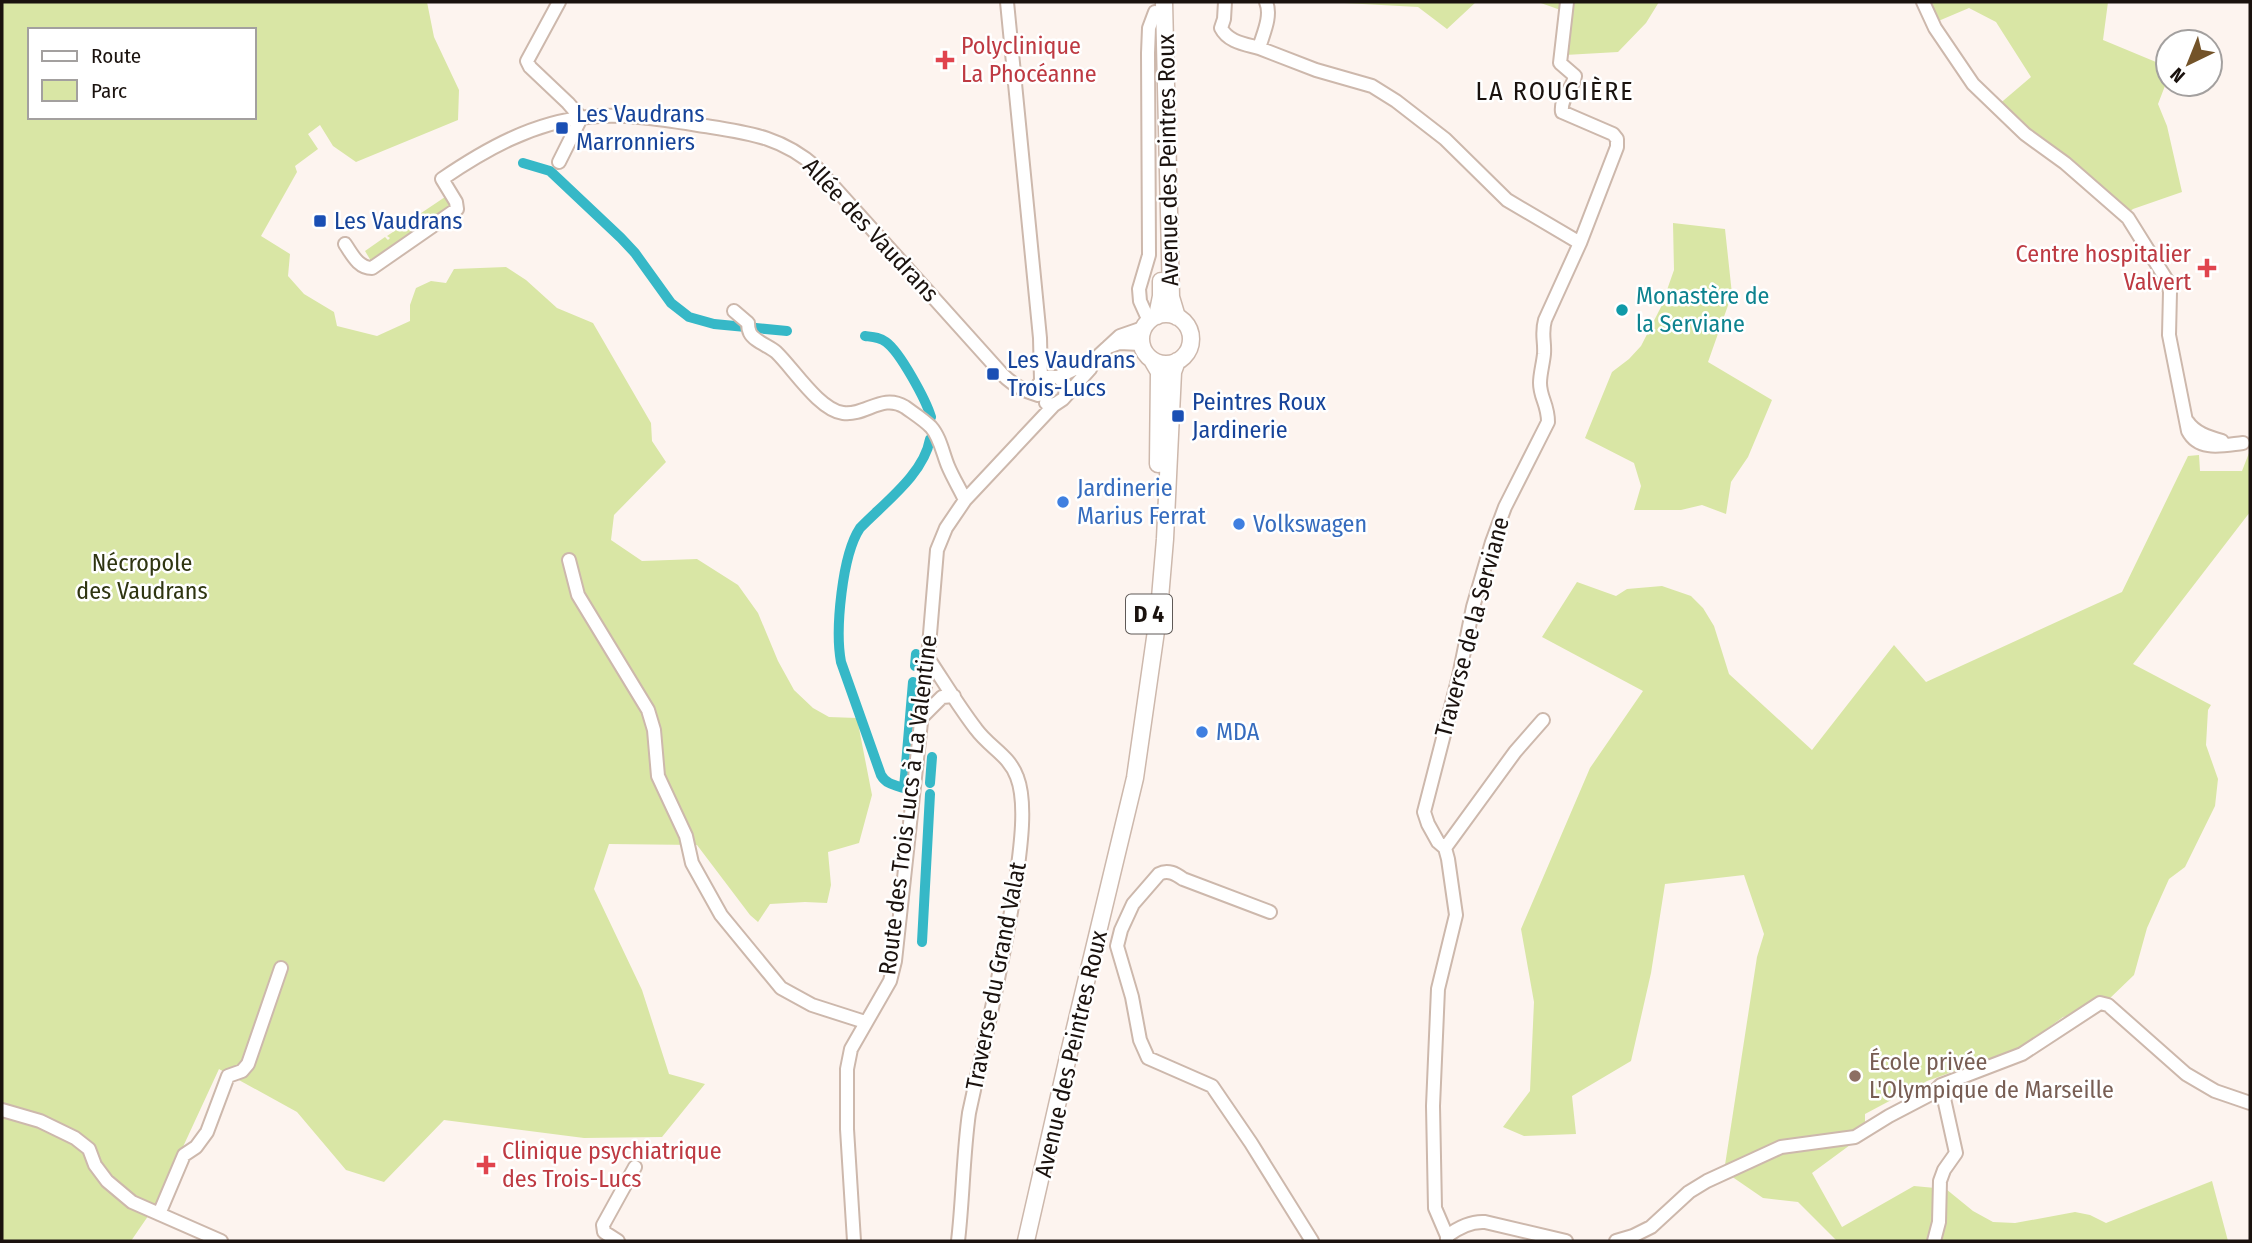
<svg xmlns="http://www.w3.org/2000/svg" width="2252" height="1243" font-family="'Fira Sans Condensed',sans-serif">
<rect width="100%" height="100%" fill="#fdf4ef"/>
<path fill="#d9e6a5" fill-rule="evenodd" d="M2,2H427L434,37L459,90L458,120L356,162L333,146L320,125L308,134L318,149L295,166L297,172L261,236L290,254L288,276L304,294L334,312L337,326L377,336L410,321V305L416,288L431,281L446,283L454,269L506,267L526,280L557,308L593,323L651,423L652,441L666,462L614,515L611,540L642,561L697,559L738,585L758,613L778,661L794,690L813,708L829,717L857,718L872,795L859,843L828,852L831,885L827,903L805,902L770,904L758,922L750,915L697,845L609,844L594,889L642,990L669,1074L705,1084L662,1137L584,1138L444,1120L384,1182L346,1170L297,1112L219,1069L157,1203L131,1241H2ZM30,30H254V117H30Z
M1326,2H1476L1447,29L1418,7Z
M1538,2H1659L1646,23L1618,52L1565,55L1569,13Z
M1929,2H2108L2103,40L2168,67V78L2158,104L2167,126L2182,192L2133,209L2127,214L1997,106L2031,77L1996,22L1969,8L1936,22Z
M445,197H447L451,206L371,261L365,251L385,237L388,240L390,238L387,236Z
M1673,223L1725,229L1732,294L1708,362L1772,400L1748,457L1731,482L1726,514L1702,505L1681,510H1634L1641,486L1634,463L1585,438L1612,372L1629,359L1641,346L1661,307L1674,270Z
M2249,453L2250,512L2133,664L2211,705L2208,710L2206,745L2218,779L2215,806L2185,867L2169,879L2147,928L2134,975L2107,1001L2102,997L2077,1015L2063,1017L2022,1047L1927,1081L1865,1114V1134L1812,1173L1842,1227L1914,1186L1946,1189L1973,1211L1993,1222L2015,1223L2075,1212L2090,1215L2106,1223L2212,1181L2228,1241H1837L1798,1202L1763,1198L1731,1176L1725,1165L1757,957L1764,934L1744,875L1665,884L1651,973L1631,1061L1572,1096L1576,1134L1524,1136L1503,1127L1530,1091L1534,1002L1521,929L1590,768L1643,691L1542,637L1577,582L1616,596L1627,589L1662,586L1691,596L1703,608L1714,626L1729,674L1812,750L1894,645L1926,682L2122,592L2188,456L2199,455L2200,471H2242Z"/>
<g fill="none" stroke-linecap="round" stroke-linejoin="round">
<path stroke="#36b8c7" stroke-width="10" d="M523,163L550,171L621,238L635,253L671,303L689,317L714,324L787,331
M865,336C873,337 879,337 886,342C900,352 926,400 931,417
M915,666L916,654
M913,682L904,788C894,785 886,784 881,775L841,662C835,630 842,555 860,528C884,503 924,474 930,439
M930,783L932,757
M922,942L930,794"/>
<defs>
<path id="minor" d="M1007,2L1040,338L1041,380
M1225,2L1224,19L1221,28C1228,42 1245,44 1259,48
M1266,2C1272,16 1263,34 1259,48L1316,70L1372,86L1396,101L1445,139L1507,200L1580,243
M1923,2L1935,28L1973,84L2025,134L2065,163L2128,218L2168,282L2170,292L2169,335L2188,431C2199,452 2224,445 2243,443
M559,162L581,118L568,103L530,67L527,61L559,2
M345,244C352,254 358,268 372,268L457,209L456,202L442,179C486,149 534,122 588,117C627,113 666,120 705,126C750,133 782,137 817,168L1003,375C1014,386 1024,391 1038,395
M734,311L748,323C748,326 749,331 750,333C754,341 769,346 776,352C793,368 819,410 843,413C866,416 882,393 905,407C913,413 923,419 931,427C940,437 943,454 948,466C953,478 960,489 965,500
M1149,321L1140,301L1139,289L1149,255L1148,53L1149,28L1155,12
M1108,347L1119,343L1141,344
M1058,377L1095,359
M1038,385L1045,377H1058L1066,385L1065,396
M1046,403L1054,405L1063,399L1090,369L1095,359L1120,336L1143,328
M2187,421C2195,433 2208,437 2222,441
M569,560L578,595L648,710L654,730L658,776L686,836L692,863L721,915L781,988L812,1005L865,1022
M928,658C944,682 959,707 976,729C990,748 1009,755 1017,777C1028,805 1019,858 1015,888C1003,964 985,1039 969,1113C963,1156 963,1199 958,1241
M920,719L942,697L954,696
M1445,848L1515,752L1543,720
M1270,912L1183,879C1176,874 1168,869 1159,874L1133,904L1121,930L1117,946L1132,997L1140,1040L1148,1058L1212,1086L1251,1143L1312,1241
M2,1110L40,1121L75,1138L89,1149L95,1165L107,1181L132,1202L221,1241
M159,1214L184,1155L196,1147L207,1132L228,1076L242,1071L248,1064L281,968
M1447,1236L1435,1208L1433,1106L1438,989L1456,915L1448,859L1445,848L1438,842L1428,824L1424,812L1459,676L1473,607L1492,542L1505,507L1548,422C1548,404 1540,398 1540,383C1540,374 1543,364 1544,354C1545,341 1541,334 1545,320L1580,243L1617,147V139L1613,134L1562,112C1560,98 1573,89 1575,76L1560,63L1567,2
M618,1241L604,1232L603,1225L635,1167
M854,1241L847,1129V1069L851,1049L890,981L895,961L928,658L937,550L946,528L965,500L1054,405
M1447,1241V1236C1459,1227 1471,1221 1485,1222L1566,1241
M1616,1241L1633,1236L1651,1227L1689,1192L1707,1181L1781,1147L1855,1137L1889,1116L1933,1093L1941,1085L2022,1054L2100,1003L2108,1005L2186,1074L2215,1091L2250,1103
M1934,1241L1939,1222L1940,1181L1944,1170L1956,1153L1941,1085"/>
<path id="major" d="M1164,2L1171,297L1177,317
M1141 339a25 25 0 1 1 50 0a25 25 0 1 1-50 0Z
M1157,316L1161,296V281
M1152,360L1159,372L1158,464
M1026,1241L1068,1057L1135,778L1159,610L1165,539L1173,372L1177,361"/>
</defs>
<use href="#minor" stroke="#cdb8ac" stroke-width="16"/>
<use href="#major" stroke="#cdb8ac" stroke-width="19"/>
<use href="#minor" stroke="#fff" stroke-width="12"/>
<use href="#major" stroke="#fff" stroke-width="16"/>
</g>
<g fill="#e0444e" stroke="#fff" stroke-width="2.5">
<path d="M941.5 49.5h7v7h7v7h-7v7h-7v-7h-7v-7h7z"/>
<path d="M2203.5 257.5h7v7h7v7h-7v7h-7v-7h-7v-7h7z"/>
<path d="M482.5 1154.5h7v7h7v7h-7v7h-7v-7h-7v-7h7z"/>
</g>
<g fill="#1a4fb4" stroke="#fff" stroke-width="2.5">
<rect x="555" y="121" width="14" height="14" rx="3.5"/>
<rect x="313" y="214" width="14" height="14" rx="3.5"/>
<rect x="986" y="367" width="14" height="14" rx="3.5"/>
<rect x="1171" y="409" width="14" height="14" rx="3.5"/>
</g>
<circle fill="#0f9aa8" stroke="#fff" stroke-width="2.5" cx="1622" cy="310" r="7"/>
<g fill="#3f7fe0" stroke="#fff" stroke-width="2.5">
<circle cx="1063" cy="502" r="7"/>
<circle cx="1239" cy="524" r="7"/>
<circle cx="1202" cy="732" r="7"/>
</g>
<circle fill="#8d6e63" stroke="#fff" stroke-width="2.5" cx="1855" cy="1076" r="7"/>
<g text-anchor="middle" stroke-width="5" stroke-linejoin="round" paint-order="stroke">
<rect fill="#fff" stroke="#5f5956" stroke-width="2" x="1126" y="594.5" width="46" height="39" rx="5"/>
<g font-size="23" font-weight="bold" fill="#1a120e">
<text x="1149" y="622">D 4</text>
</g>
<g font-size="24" fill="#be3a42" stroke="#fff" text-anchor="start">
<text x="961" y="54">Polyclinique<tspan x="961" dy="28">La Phocéanne</tspan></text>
<text x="2191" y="262" text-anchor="end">Centre hospitalier<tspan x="2191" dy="28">Valvert</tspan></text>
<text x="502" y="1159">Clinique psychiatrique<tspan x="502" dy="28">des Trois-Lucs</tspan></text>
</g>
<g font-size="24" fill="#164399" stroke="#fff" text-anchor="start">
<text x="576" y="122">Les Vaudrans<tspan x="576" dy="28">Marronniers</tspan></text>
<text x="334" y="229">Les Vaudrans</text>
<text x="1007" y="368">Les Vaudrans<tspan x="1007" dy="28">Trois-Lucs</tspan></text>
<text x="1192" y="410">Peintres Roux<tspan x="1192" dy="28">Jardinerie</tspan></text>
</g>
<g font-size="24" fill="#1a120e" stroke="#fff">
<text transform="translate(1168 160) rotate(-91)" y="8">Avenue des Peintres Roux</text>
<text transform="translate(871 230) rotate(47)" y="8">Allée des Vaudrans</text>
<text transform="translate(1472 627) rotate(-75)" y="8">Traverse de la Serviane</text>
<text transform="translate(908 805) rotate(-83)" y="8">Route des Trois Lucs à La Valentine</text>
<text transform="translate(996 976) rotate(-79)" y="8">Traverse du Grand Valat</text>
<text transform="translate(1071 1054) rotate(-77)" y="8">Avenue des Peintres Roux</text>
</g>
<g font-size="24" fill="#0d838f" stroke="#fff" text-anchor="start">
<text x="1636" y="304">Monastère de<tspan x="1636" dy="28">la Serviane</tspan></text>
</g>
<g font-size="24" fill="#366cbe" stroke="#fff" text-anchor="start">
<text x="1077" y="496">Jardinerie<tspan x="1077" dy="28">Marius Ferrat</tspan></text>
<text x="1253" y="532">Volkswagen</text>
<text x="1216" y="740">MDA</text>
</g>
<g font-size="24" fill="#2f3511" stroke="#fff">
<text x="142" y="571">Nécropole<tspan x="142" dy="28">des Vaudrans</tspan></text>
</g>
<g font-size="24" fill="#785e54" stroke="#fff" text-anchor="start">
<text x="1869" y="1070">École privée<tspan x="1869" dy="28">L'Olympique de Marseille</tspan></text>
</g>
<g font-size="26" letter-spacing="2" fill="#1a120e" stroke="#fff">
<text x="1555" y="100">LA ROUGIÈRE</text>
</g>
</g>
<rect width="2252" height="1243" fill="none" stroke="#1a120e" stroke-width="7"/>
<rect x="28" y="28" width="228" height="91" fill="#ffffff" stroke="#a3a09f" stroke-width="2"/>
<rect x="42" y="51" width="35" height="10" fill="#ffffff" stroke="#a3a09f" stroke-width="2"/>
<text x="91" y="63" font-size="21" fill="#1a120e">Route</text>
<rect x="42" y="80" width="35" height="21" fill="#d9e6a5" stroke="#a3a09f" stroke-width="2"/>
<text x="91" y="98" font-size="21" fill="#1a120e">Parc</text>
<g transform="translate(2189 63) rotate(223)"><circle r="33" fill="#ffffff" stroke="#a3a09f" stroke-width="2"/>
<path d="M0-5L12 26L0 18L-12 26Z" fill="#735329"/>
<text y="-10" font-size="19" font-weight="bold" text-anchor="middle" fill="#1a120e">N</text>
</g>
</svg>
